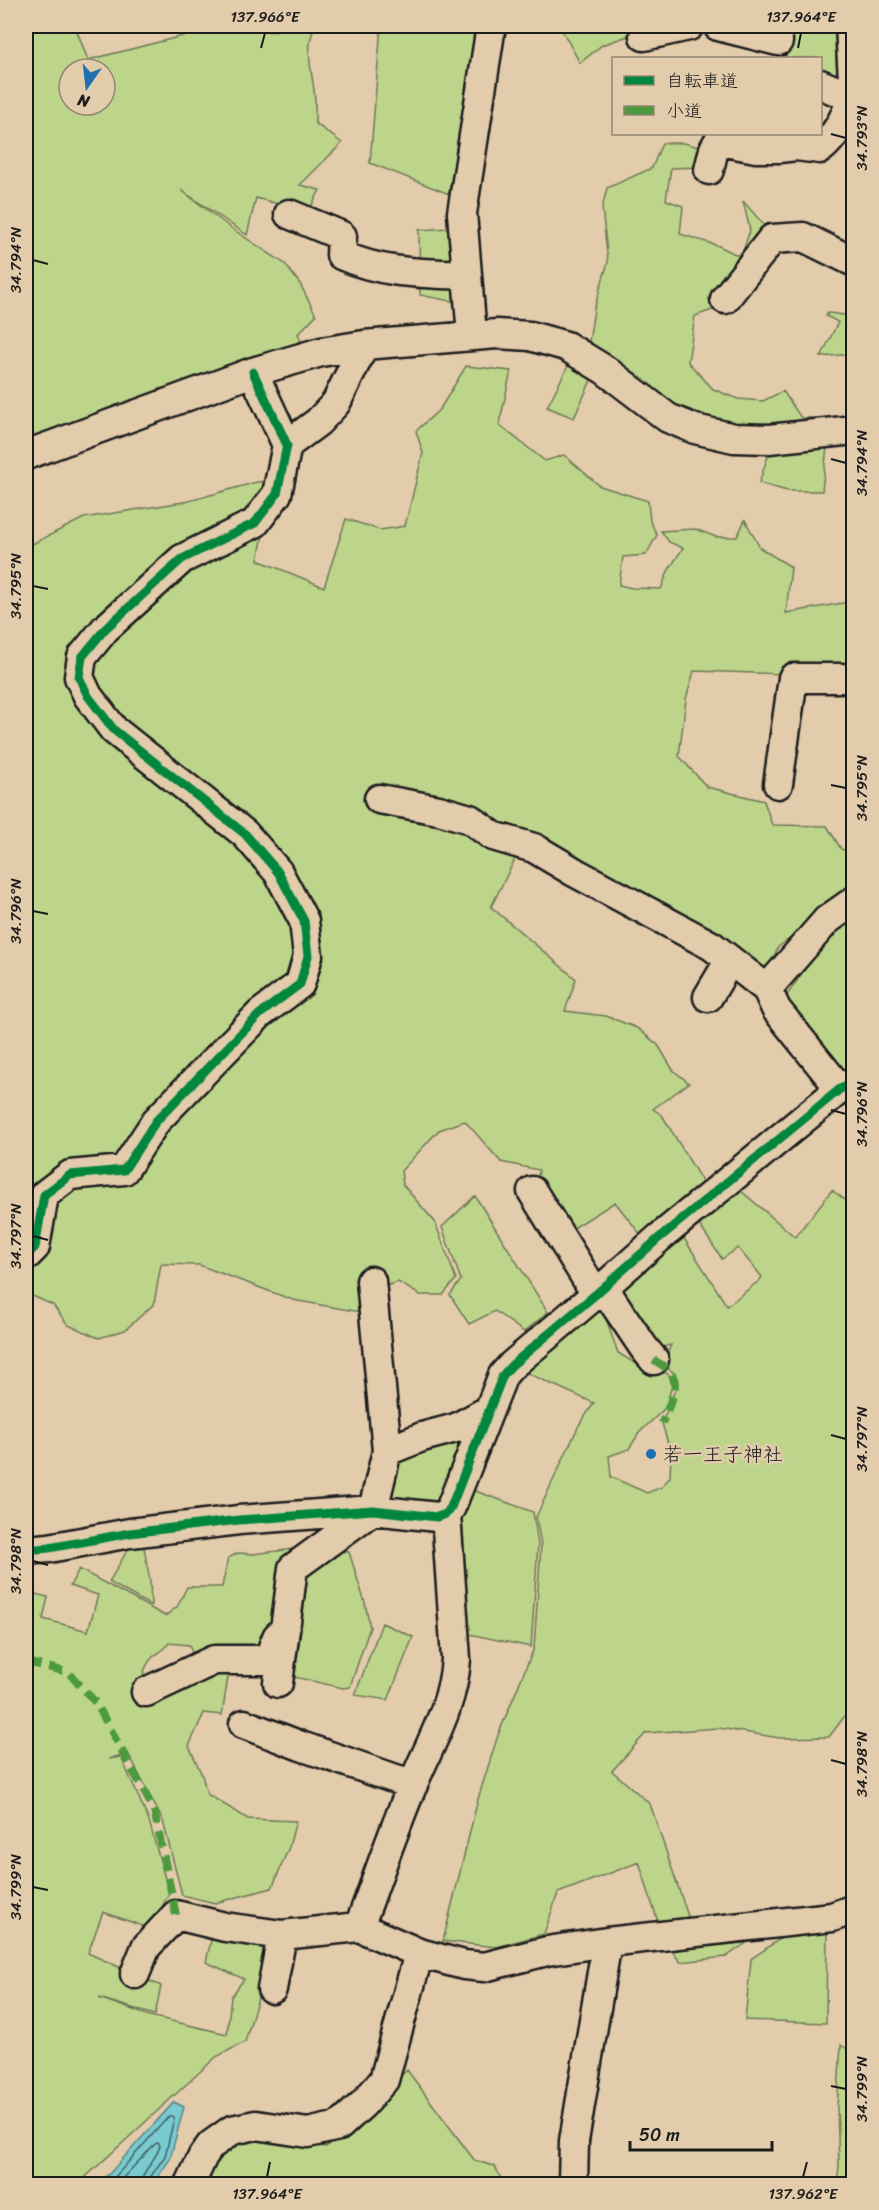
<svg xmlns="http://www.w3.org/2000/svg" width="879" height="2210" font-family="Sriracha,'Klee One',sans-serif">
<rect width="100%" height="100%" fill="#e3ccac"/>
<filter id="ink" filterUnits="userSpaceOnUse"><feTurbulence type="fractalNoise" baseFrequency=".0167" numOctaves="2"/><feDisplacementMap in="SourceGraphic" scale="12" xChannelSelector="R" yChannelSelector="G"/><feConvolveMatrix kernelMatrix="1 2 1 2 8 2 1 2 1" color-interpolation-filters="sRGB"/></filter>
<g filter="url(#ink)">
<path fill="#bdd58b" stroke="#6c7854" stroke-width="1.5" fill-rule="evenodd" d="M26,26H75L88,60L202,31L255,29L272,32L285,26H315C305,47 311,68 314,90C316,101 315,113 315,123L342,143L300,185L320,190L308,212L256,198L247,235L181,190L231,228L285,264L300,284L316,315L298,334L305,351L26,445ZM69,69H105V105H69Z
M381,26H477L449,194L370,163Z
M564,26H657L602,45L580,63L563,32Z
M794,26H847L849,86L821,77L820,58H786L783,43Z
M662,143H683L708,149L702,167L671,168L666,200L683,206L680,234L719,246L741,257L750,230L743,201L764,225L768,238L743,282L715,309L695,316L688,362L713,389L738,399L763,401L783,391L801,418H833V422L746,436L684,420L588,349L594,309L608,262L602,208L607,188L652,168Z
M449,228L456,302L420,295L419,230Z
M828,313L853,316V370L849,354L821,357L838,322L826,316Z
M569,364L592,378L574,418L547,407Z
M466,366L511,371L499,425L545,461L564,455L600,486L648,501L650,521L657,535L646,555L623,557L619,585L632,588L661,589L668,571L683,548L669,542L661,531L695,529L716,537H737L745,520L760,548L791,567L786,613L848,602L853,605V673L784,674L694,671L686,699L679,756L707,787L764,801L772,825L827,826L841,849L853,852V894L778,947L763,981L567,855L515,859L491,907L576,979L565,1011L606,1016L637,1028L658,1045L673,1070L689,1083L653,1109L662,1115L706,1188L641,1235L615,1202L572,1229L537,1185L539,1170L501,1162L465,1121L439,1130L401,1171L403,1185L435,1222L456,1279L443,1295H420L398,1282L383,1287L371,1314L293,1300L199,1265L161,1264L154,1304L125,1330L99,1338L68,1325L53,1305L26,1293V547L84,518L189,501L253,483L274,479L258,560L324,587L346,519L380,530L405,526L423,453L416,431L440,409Z
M772,444L827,447L822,491H787L759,483Z
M853,913V1073L844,1077L785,998L836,924Z
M733,1184L795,1237L832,1190L854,1207V1625L848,1626L854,1664L853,1705L829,1737L780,1738L719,1728L646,1733L612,1771L650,1804L689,1919L658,1922L639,1862L558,1893L544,1934L496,1947L443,1941L478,1799L498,1735L534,1648L541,1545L536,1517L579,1425L594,1403L516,1368L682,1235L727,1306L760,1280L762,1277L738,1248L722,1259L698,1223ZM600,1302L645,1336L662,1347L671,1345L667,1355L657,1359L674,1373L677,1385L662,1423L671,1454L670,1477L662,1487L647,1493L611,1477L609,1456L629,1449L639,1433L665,1408L672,1386L669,1375L655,1366L643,1368L618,1353Z
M475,1196L548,1312L524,1332L495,1311L469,1324L450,1295L461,1280L442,1227Z
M481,1423L445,1504L385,1502L397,1452Z
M470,1489L533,1512L538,1544L531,1647L464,1633L456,1520Z
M132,1542H143L150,1581L151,1606L109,1582Z
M293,1549L297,1561L277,1643L194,1658L189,1645L169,1643C165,1650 159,1652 153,1657C145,1664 143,1676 140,1685L229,1671L222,1715L204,1713L189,1746L202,1775L207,1794L248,1819L296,1821L289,1847L272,1888L215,1903L182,1895L163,1821L128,1753L109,1759L121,1757L149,1821L169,1893L151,1929L103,1912L88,1953L161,1986L155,2015L99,1998L150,2016L227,2034L231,1997L244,1979L206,1962L212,1936L265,1941L259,1994L245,2042L216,2057L78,2184H26V1558H37L26,1592L48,1597L43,1619L88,1631L98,1595L70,1586L79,1569L165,1616L177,1607L187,1587H222L228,1558L238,1553L253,1554Z
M323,1550L349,1552L365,1603L370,1627L350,1687L343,1688L285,1675L294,1585Z
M382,1623L413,1637L388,1700L355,1695Z
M827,1928L826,2023L745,2020L751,1959L787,1934Z
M755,1937L726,1957L680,1962L670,1948Z
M841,2045L853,2053V2184H837L839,2166L837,2107Z
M407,2070L475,2161L495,2166L503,2184H202L219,2150L247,2137L326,2147Z"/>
<path fill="#79cbd0" stroke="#548588" stroke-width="1.5" d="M174,2102L184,2107L170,2159L153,2184H96L110,2173Z"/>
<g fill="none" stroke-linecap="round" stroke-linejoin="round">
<path stroke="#416264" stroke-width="1.5" d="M105,2184L115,2177L169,2116H172L174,2119L165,2156L149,2179L148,2184
M117,2184L155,2144L158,2143L160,2146C156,2160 142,2170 141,2184"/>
<defs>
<path id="minor" d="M718,26L778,41
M850,26L854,99
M644,36L689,26
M709,170L714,149L718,142H725L756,148H779L796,146L820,149C836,137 845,116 853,98L820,84
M289,214L342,236L341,255C383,274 422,273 467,275
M725,299L772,239L803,237L854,262
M472,336L462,213L491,26
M287,445L318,422L336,403L364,345
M26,455L253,372L321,352L364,345L497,334L530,336L566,346L605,370L668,418L695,429L734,438L769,439L854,430
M778,784L793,678H842L854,680
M379,799L439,810L470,819L493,836L534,848L576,873L712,946L767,989
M708,997L730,960
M840,1089L776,1009L767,989L827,920L854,901
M532,1191L596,1294
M26,1256L35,1247L44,1195L70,1175L124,1170L156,1121L260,1014L300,984L308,956L304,921L278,872L245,834L114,730L88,696L79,677L82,657L105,629L182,559L255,523L277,494L287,445L253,372
M603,1287L644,1348L654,1360
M387,1451L422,1437L456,1428L489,1410
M26,1550L49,1548L130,1533L239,1520L373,1510L437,1517L446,1514L451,1507L503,1375L512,1365L596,1294L659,1238L840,1089L854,1083
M278,1683L293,1568L373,1510L387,1451L371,1281
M146,1692L214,1660H268L277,1637L282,1632
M244,1724L301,1746L413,1785
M359,1927C377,1879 393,1831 413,1784C431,1741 453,1706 456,1659L446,1514
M135,1974L146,1947L176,1915L225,1927L282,1935L359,1927L419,1953L464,1965L484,1967L547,1951L607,1942L832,1917L854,1909
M272,1989L282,1935
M190,2184L203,2156L211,2145L232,2130L256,2125L308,2133L339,2126L363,2104L384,2080L419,1953
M573,2184L574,2141L607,1942"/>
</defs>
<use href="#minor" stroke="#1c1c1c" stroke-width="33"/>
<use href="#minor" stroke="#e3ccac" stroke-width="28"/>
<path stroke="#4c9a3e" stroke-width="8" stroke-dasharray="15 8" stroke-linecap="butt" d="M654,1360C660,1364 670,1369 673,1376C680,1388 666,1411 662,1423
M26,1662L68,1672L96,1703L154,1810L176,1915"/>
<defs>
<path id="cycleway" d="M26,1256L35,1247L44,1195L70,1175L124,1170L156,1121L260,1014L300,984L308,956L304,921L278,872L245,834L114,730L88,696L79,677L82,657L105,629L182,559L255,523L277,494L287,445L253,372
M26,1550L49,1548L130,1533L239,1520L373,1510L437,1517L446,1514L451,1507L503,1375L512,1365L596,1294L659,1238L840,1089L854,1083"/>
</defs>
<use href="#cycleway" stroke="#e3ccac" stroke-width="13"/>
<use href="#cycleway" stroke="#00873e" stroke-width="9"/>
</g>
</g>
<path fill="none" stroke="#1c1c1c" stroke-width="2" d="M261,48L265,33M798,48L801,33M831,134L846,138M33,260L48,264M831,459L846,463M33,586L48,589M831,785L846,788M33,911L48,914M831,1110L846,1114M33,1236L48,1240M831,1435L846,1439M33,1561L48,1565M831,1760L846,1764M33,1887L48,1890M831,2086L846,2089M267,2177L270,2162M803,2177L807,2162"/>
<circle fill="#1f6fb2" stroke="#e3ccac" stroke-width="2" cx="651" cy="1454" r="6"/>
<g text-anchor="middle" stroke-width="5" stroke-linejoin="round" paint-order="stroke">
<g font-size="20" fill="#1c1c1c" stroke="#e3ccac" text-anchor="start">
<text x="663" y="1461">若一王子神社</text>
</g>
</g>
<rect width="879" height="2210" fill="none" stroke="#e3ccac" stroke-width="66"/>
<rect x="612" y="57" width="210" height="78" fill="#e3ccac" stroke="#938672" stroke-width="1.5"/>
<rect x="624" y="76" width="30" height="9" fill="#00873e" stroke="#938672" stroke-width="1.5"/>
<text x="666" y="87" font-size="18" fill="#1c1c1c">自転車道</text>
<rect x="624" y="106" width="30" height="9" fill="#4c9a3e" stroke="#938672" stroke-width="1.5"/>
<text x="666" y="117" font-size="18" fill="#1c1c1c">小道</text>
<g transform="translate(87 87) rotate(194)"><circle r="28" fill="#e3ccac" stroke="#938672" stroke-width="1.5"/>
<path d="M0-4.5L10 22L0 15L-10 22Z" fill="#1f6fb2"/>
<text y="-9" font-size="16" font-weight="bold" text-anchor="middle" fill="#1c1c1c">N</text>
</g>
<path d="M630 2141v9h142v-9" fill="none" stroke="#1c1c1c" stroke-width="3"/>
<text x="639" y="2141" font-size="18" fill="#1c1c1c" stroke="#e3ccac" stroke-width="4.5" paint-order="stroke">50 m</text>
<rect x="33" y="33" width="813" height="2144" fill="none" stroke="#1c1c1c" stroke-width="2"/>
<g font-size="15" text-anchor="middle" fill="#1c1c1c">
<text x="265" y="22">137.966°E</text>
<text x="801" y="22">137.964°E</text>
<text transform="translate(862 138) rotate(-90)" y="5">34.793°N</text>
<text transform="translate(16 260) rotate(-90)" y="5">34.794°N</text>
<text transform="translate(862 463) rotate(-90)" y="5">34.794°N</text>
<text transform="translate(16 586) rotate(-90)" y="5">34.795°N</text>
<text transform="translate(862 788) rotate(-90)" y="5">34.795°N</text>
<text transform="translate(16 911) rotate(-90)" y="5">34.796°N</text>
<text transform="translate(862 1114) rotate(-90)" y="5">34.796°N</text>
<text transform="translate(16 1236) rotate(-90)" y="5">34.797°N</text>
<text transform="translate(862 1439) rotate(-90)" y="5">34.797°N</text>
<text transform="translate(16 1561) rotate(-90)" y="5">34.798°N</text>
<text transform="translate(862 1764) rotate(-90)" y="5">34.798°N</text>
<text transform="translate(16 1887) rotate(-90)" y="5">34.799°N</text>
<text transform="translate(862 2089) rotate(-90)" y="5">34.799°N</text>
<text x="267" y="2199">137.964°E</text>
<text x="803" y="2199">137.962°E</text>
</g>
</svg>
